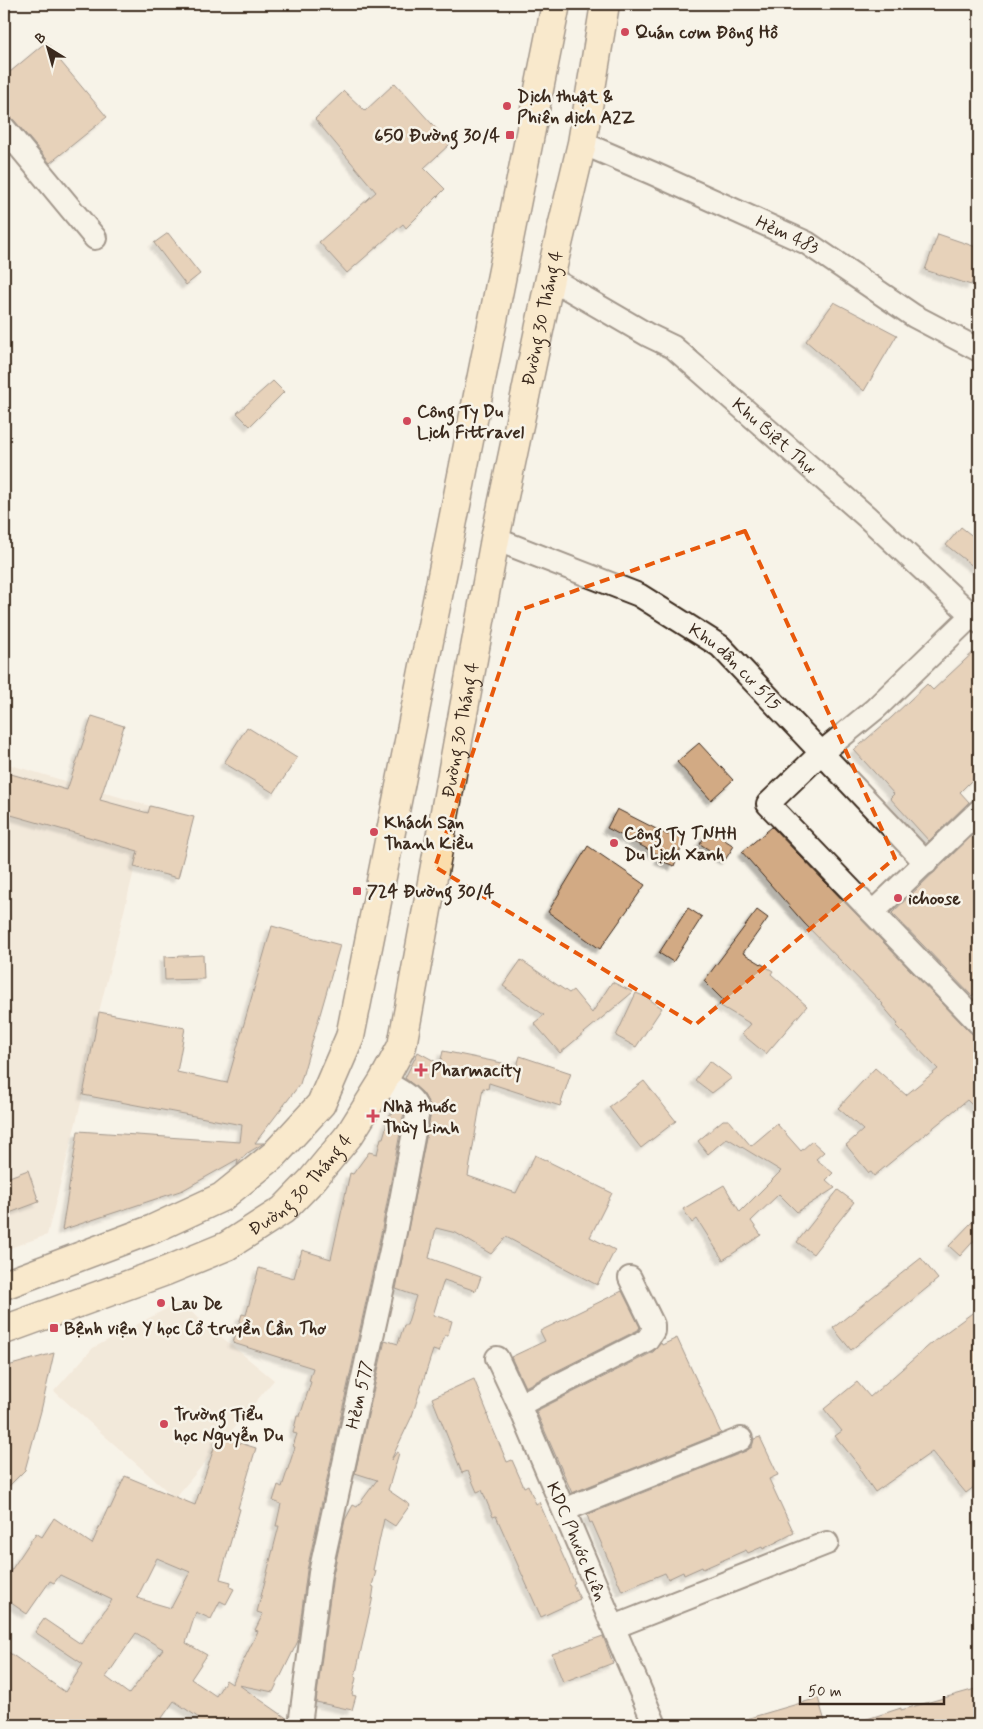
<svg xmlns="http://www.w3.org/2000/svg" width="983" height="1729" font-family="Mynerve,sans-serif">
<defs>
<filter id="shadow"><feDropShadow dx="-4.5" dy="4.5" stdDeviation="1" flood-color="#0004"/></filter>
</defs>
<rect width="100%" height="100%" fill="#f7f3e8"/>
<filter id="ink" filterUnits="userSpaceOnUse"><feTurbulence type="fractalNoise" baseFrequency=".02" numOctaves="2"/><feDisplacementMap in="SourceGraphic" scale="10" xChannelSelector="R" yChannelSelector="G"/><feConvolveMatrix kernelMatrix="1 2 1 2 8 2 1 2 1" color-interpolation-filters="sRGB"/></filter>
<g filter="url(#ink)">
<path fill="#ecddca" d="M4,763L150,806L99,1012L83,1095L47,1235L4,1250Z
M179,1302L274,1380L175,1498L54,1391L93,1348Z"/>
<path fill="#d2aa84" stroke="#3b2a1e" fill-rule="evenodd" filter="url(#shadow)" d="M46,42L57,55L56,56L107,117L50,163L14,120L4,114V77Z
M395,83L450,144L424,168L445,189L406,228L403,224L347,273L319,242L376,192L315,119L344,91L365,111Z
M168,233L200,274L186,285L154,243Z
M938,234L979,248V263L971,285L925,270Z
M834,302L897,335L864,391L806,341Z
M273,381L284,392L250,426L237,413Z
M961,527L979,541V571L946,545Z
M979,647V773L960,792L969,802L929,841L890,798L894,794L854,750L891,718L927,684L933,690Z
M92,716L124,726L100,800L148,813L150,806L194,817L178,878L134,867L138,851L4,813V772L67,790Z
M247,727L297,758L274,793L224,763Z
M699,743L733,780L711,800L677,762Z
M617,809L668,835L671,829L686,835L674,866L659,860L661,856L607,828Z
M772,827L970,1032L979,1039V1112L967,1100L874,1176L871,1172L869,1173L846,1145L863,1130L838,1108L875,1068L906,1095L938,1069L896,1026L898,1024L882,1005L883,1004L804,923L742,852Z
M979,829V988L972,996L892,913Z
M709,830L734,846L725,860L700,844Z
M588,846L645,885L600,949L548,912Z
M688,908L702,917L673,962L659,953Z
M757,910L768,918L743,953L773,971L771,974L807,1006L766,1054L742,1034L751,1024L719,1005L723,1000L704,981Z
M272,926L340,945L300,1084L255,1143H264L246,1154L237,1165L238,1159L183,1190L62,1230L78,1131L240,1142L242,1125L83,1095L99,1012L185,1028L177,1072L227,1083Z
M203,955L204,979L165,980L164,957Z
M521,960L569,993L573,990L592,1013L612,982L633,992L560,1053L534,1023L544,1015L503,986Z
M636,993L646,997L662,1008L636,1047L616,1036Z
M443,1051L517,1066L520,1056L571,1073L560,1106L489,1083L488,1089L483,1088L468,1176L516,1193L535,1155L612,1193L590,1237L615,1250L597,1285L506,1237L491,1254L456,1233L436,1228L429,1258L481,1277L476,1291L444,1280L433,1315L452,1321L448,1335H445L439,1352L433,1350L412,1416L391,1460L397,1452L399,1453L388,1490L410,1505L395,1526L384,1519L373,1570L376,1571L372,1586L374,1587L372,1601L355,1677L356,1678L352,1695L356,1696L352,1710L316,1702L333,1575L345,1520L353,1505L357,1507L377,1480L355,1473L385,1340L398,1344L404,1325H407L416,1296L396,1289L431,1113L430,1106L423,1093L405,1078L418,1052L440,1064Z
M710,1061L732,1078L712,1093L695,1080Z
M644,1081L676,1121L641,1148L609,1107Z
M396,1104L404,1112L382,1229L307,1570L298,1641L273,1692L239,1685L288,1719L287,1725H194L199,1718L174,1701L157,1725H4V1649L65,1692L83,1664L35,1632L44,1619L81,1644L112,1600L60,1575L54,1583L50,1581L27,1614L4,1598V1581L36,1533L42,1537L54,1518L92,1544L108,1508L110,1509L125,1476L195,1505L218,1436L256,1448L238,1508L240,1509L220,1579L231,1582L230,1587L234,1589L226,1604L220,1601L211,1619L196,1612L186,1643L207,1655L191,1679L216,1696L226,1680L232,1684L258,1631L255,1630L263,1614L257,1612L279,1526H276L281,1504L273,1501L278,1485L282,1487L295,1447L293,1446L297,1434L293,1433L297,1416H300L311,1382L309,1381L313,1368L233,1343L242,1314L246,1315L259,1268L294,1278L302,1250L331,1259L350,1173L353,1174L369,1152L377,1154L381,1138H383L390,1114H392ZM157,1558L190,1572L171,1608L137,1598ZM136,1633L163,1649L129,1694L106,1677Z
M723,1120H729L751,1146L777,1124L801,1151L812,1141L824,1152L816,1159L833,1173L826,1180L835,1188L797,1212L779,1194L751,1221L761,1235L723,1260L697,1219L692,1223L683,1209L724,1185L740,1212L781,1171L727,1138L708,1154L698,1141Z
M28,1170L39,1202L4,1215V1179Z
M838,1190L854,1202L813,1254L797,1242Z
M972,1222L979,1229V1235L960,1256L949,1246Z
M921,1258L938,1279L851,1350L833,1328Z
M622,1291L640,1327L638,1330L525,1387L511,1357L545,1341L540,1331Z
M979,1308V1483L966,1493L932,1452L875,1492L859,1469L861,1468L835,1436L842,1431L824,1409L857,1382L870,1397L933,1342Z
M677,1338L721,1433L572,1493L536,1411L653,1352L661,1343L662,1345Z
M54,1353L41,1411L25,1470L4,1491V1367Z
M474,1379L488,1414L487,1415L507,1462L512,1460L524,1487L528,1485L536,1504L539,1502L575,1583L573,1584L580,1599L541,1617L496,1516L493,1517L482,1490L477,1492L468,1471L462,1473L432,1398Z
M760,1437L778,1475L769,1479L794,1533L763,1549L762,1547L748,1553L746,1550L703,1569L702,1567L684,1575L683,1572L668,1579L665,1573L622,1591L592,1522L590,1523L587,1515L746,1451L752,1447L754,1439Z
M603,1636L613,1663L563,1682L552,1654Z
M979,1688V1725H858V1722L901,1708V1710Z
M818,1698L826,1725H740L739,1721Z"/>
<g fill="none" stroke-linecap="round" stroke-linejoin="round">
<defs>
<g id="minor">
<path d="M4,128L95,238"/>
<path id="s1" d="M582,143L652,173L807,243L914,316L979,350"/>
<path id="s2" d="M550,278L648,335L673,347L867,517L979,622"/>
<path id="s3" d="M495,539L639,595L720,646L926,863"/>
<path d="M972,615L875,709L821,753L768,804L979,1023"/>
<path d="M873,912L979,811"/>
<path id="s4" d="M497,1358L519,1405L655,1725"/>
<path d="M519,1405L647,1340L653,1331V1325L630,1278"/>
<path d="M564,1510L741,1439"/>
<path d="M614,1627L827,1543"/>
<path id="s5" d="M300,1725L320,1573L395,1232L418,1111C414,1096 396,1089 383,1081"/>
</g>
<g id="major">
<path d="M4,1285L153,1229L222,1197L274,1155L321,1104L350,1037L556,4"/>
<path id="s6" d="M4,1330L166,1271L227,1246L283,1210L312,1180L350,1134L383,1081L402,1046L495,539L550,278L582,143L605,4"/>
</g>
</defs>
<use href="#minor" stroke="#3b2a1e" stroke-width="26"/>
<use href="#major" stroke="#3b2a1e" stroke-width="31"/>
<use href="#minor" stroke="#f7f3e8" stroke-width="22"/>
<use href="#major" stroke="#fbddab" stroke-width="28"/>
</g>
</g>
<path d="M0 0H983V1729H0ZM745,531L895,858L695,1025L435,867L520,610Z" fill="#f7f3e8" fill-opacity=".55" fill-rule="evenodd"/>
<path fill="none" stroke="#e8590c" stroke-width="4" stroke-dasharray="10 6" stroke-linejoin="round" d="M745,531L895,858L695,1025L435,867L520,610Z"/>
<g fill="#d1495b" stroke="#f7f3e8" stroke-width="2">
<circle cx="625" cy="32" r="5"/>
<circle cx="507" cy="106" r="5"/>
<rect x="505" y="130" width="10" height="10" rx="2.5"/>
<circle cx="407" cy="421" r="5"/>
<circle cx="374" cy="832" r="5"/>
<circle cx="614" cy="843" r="5"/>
<rect x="352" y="886" width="10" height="10" rx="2.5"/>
<circle cx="898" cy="898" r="5"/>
<path d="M418.5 1062.5h5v5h5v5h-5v5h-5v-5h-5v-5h5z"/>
<path d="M370.5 1108.5h5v5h5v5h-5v5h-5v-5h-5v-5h5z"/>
<circle cx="161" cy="1303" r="5"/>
<rect x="49" y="1323" width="10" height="10" rx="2.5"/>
<circle cx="164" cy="1424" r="5"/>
</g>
<g text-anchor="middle" stroke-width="5" stroke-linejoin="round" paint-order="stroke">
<g font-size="18" font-weight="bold" fill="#3b2a1e" stroke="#f7f3e8" text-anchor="start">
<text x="635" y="38">Quán cơm Đông Hồ</text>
<text x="517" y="102">Dịch thuật &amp;<tspan x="517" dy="21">Phiên dịch A2Z</tspan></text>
<text x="500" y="141" text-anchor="end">650 Đường 30/4</text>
<text x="417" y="417">Công Ty Du<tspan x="417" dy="21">Lịch Fittravel</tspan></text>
<text x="384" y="828">Khách Sạn<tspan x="384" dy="21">Thanh Kiều</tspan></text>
<text x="624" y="839">Công Ty TNHH<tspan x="624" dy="21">Du Lịch Xanh</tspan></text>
<text x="367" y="897">724 Đường 30/4</text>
<text x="908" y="904">ichoose</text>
<text x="431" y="1076">Pharmacity</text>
<text x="383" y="1112">Nhà thuốc<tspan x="383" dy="21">Thùy Linh</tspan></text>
<text x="171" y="1309">Lau De</text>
<text x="64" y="1334">Bệnh viện Y học Cổ truyền Cần Thơ</text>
<text x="174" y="1420">Trường Tiểu<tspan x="174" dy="21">học Nguyễn Du</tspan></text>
</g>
<g font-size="18" fill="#3b2a1e" stroke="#f7f3e8">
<text dy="6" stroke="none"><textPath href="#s1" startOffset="225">Hẻm 483</textPath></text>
<text dy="6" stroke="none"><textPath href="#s6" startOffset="1250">Đường 30 Tháng 4</textPath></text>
<text dy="6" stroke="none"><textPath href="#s2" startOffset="276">Khu Biệt Thự</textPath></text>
<text dy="6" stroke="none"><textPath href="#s3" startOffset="275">Khu dân cư 515</textPath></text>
<text dy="6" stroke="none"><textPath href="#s6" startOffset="830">Đường 30 Tháng 4</textPath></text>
<text dy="6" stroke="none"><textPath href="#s6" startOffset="335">Đường 30 Tháng 4</textPath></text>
<text dy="6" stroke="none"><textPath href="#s5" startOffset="336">Hẻm 577</textPath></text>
<text dy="6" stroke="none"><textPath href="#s4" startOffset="200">KDC Phước Kiên</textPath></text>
</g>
</g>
<rect width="983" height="1729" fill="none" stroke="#f7f3e8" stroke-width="20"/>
<rect x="10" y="10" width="963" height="1709" fill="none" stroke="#3b2a1e" stroke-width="2" filter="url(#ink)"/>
<g transform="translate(48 48) rotate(323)" stroke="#f7f3e8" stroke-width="4" paint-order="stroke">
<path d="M0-4L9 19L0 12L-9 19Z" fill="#3b2a1e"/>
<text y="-8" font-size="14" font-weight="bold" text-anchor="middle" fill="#3b2a1e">B</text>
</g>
<path d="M800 1696v8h144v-8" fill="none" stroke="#3b2a1e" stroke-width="2.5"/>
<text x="808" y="1696" font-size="15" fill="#3b2a1e" stroke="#f7f3e8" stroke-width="4" paint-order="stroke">50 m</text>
</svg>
